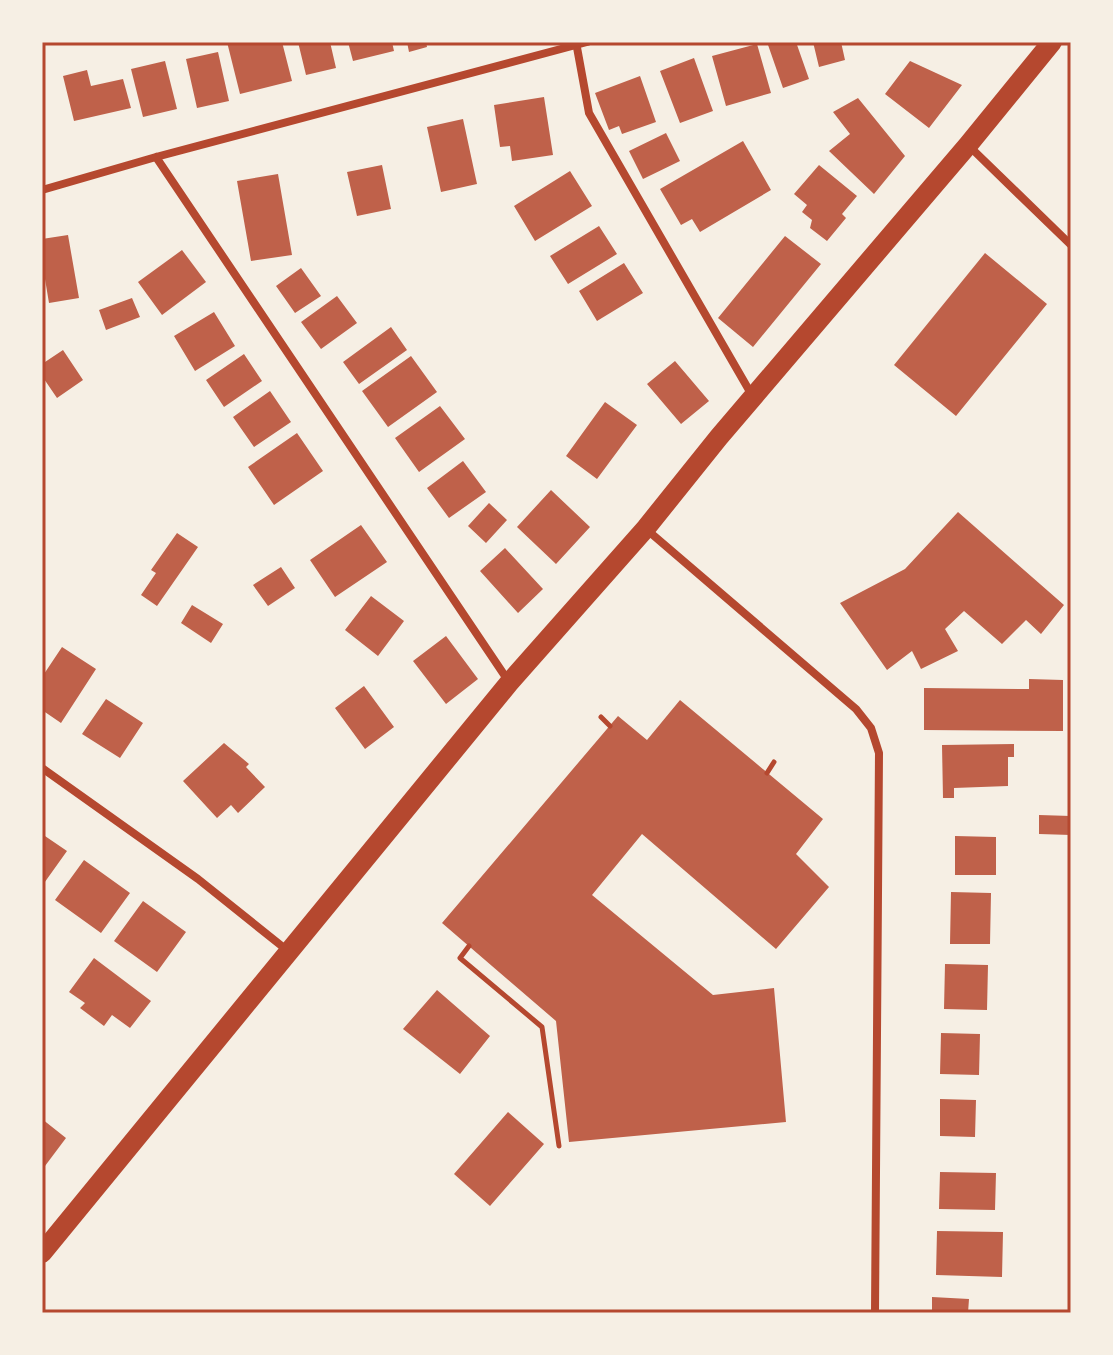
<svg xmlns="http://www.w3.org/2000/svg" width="1113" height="1355" font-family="'Varela Round',sans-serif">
<rect width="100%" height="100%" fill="#f6efe4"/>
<path fill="#bf614a" d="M227,42H282L292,81L240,94Z
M298,42H330L336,68L306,75Z
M348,42H392L394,51L353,61Z
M407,42H426L427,47L409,52Z
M767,42H796L809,79L783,88Z
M813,42H841L845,60L819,67Z
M757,44L771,93L726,106L712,56Z
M218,52L229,101L197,108L186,59Z
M694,58L713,111L680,123L660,71Z
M165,61L177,109L143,117L131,69Z
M910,61L962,85L929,128L885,94Z
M87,70L91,86L123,79L131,108L74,121L63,76Z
M640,76L656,122L622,134L619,126L609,130L595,93Z
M544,97L553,155L512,161L510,146L500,147L494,105Z
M858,98L905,156L874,194L829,151L850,134L833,112Z
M463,119L477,184L441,192L427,127Z
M666,133L680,161L643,179L629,151Z
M743,141L771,190L700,232L692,219L681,225L660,189Z
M382,165L391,209L357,216L347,172Z
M819,165L857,196L842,214L846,218L827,241L810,228L812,220L802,212L807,205L794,194Z
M570,171L592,206L535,241L514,206Z
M278,174L292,255L251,261L237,181Z
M599,226L617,254L568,284L550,256Z
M68,235L79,298L49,303L42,261V239Z
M785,236L821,264L753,347L718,318Z
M182,250L206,282L162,315L138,282Z
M985,253L1047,304L956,416L894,365Z
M624,263L643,293L597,321L579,291Z
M301,268L321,296L295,313L276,286Z
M337,296L357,323L321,349L301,322Z
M132,298L140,317L106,330L99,310Z
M214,312L235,346L195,371L174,336Z
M391,327L407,350L359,384L343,362Z
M63,350L83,380L57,398L42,376V364Z
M244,354L262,381L224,407L206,380Z
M411,356L437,392L388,427L362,391Z
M675,361L709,401L681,424L647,384Z
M270,391L291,422L254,447L233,417Z
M605,402L637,425L597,479L566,456Z
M440,406L465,439L419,472L395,438Z
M297,433L323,471L274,505L248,467Z
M463,461L486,492L449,518L427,488Z
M551,490L590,527L556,564L517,527Z
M489,503L507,520L486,543L468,526Z
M958,512L1064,605L1041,634L1026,620L1002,644L964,611L945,629L958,651L921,669L912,651L887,670L840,603L905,569Z
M361,525L387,562L335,597L310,560Z
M177,533L198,547L157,606L141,595L156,573L151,570Z
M505,548L543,589L518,613L480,571Z
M281,567L295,588L268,606L253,585Z
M371,596L404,621L378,656L345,630Z
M192,605L223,624L211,643L181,623Z
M446,636L478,679L446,704L413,661Z
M62,647L96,669L61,723L42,710V677Z
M1029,679L1063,680V731L924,730V688L1029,689Z
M364,686L394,727L365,749L335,708Z
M106,699L143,723L120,758L82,734Z
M680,700L823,819L796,854L829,887L776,949L642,834L592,895L713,995L774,988L786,1122L569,1142L556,1021L442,923L618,716L647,740Z
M224,743L249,764L246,767L265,787L238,813L231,805L217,818L183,781Z
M1014,744V757H1008V786L954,788V798H943L942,745Z
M1039,815L1071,816V835L1039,834Z
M42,834L67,851L42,886Z
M955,836L996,837V875H955Z
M84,860L130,893L101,933L55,900Z
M951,892L991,893L990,944H950Z
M143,901L186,932L157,972L114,941Z
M94,958L151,1001L130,1028L112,1015L104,1026L80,1008L85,1003L69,992Z
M945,964L988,965L987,1010L944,1009Z
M437,990L490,1036L460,1074L403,1029Z
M941,1033L980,1034L979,1075L940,1074Z
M940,1099L976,1100L975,1137L940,1136Z
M508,1112L544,1144L490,1206L454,1174Z
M42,1119L66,1138L42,1170Z
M940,1172L996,1173L995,1210L939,1209Z
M937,1231L1003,1232L1002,1277L936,1275Z
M932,1297L969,1299L968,1313H932Z"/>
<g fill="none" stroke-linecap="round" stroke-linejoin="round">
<path stroke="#b5482f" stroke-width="5" d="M601,717L610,726
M767,773L774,762
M469,946L460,958L542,1027L559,1146"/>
<path stroke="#b5482f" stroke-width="8" d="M576,42L589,113L753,397
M969,146L1071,245
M156,157L509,682
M42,190L156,157L587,42
M646,529L856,709L871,728L879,753L875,1313
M42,768L198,879L288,951"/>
<path stroke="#b5482f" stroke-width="20" d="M42,1253L509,683L646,528L719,437L968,145L1052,42"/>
</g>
<rect width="1113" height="1355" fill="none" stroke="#f6efe4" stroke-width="88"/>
<rect x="44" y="44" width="1025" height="1267" fill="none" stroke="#b5482f" stroke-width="3"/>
</svg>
